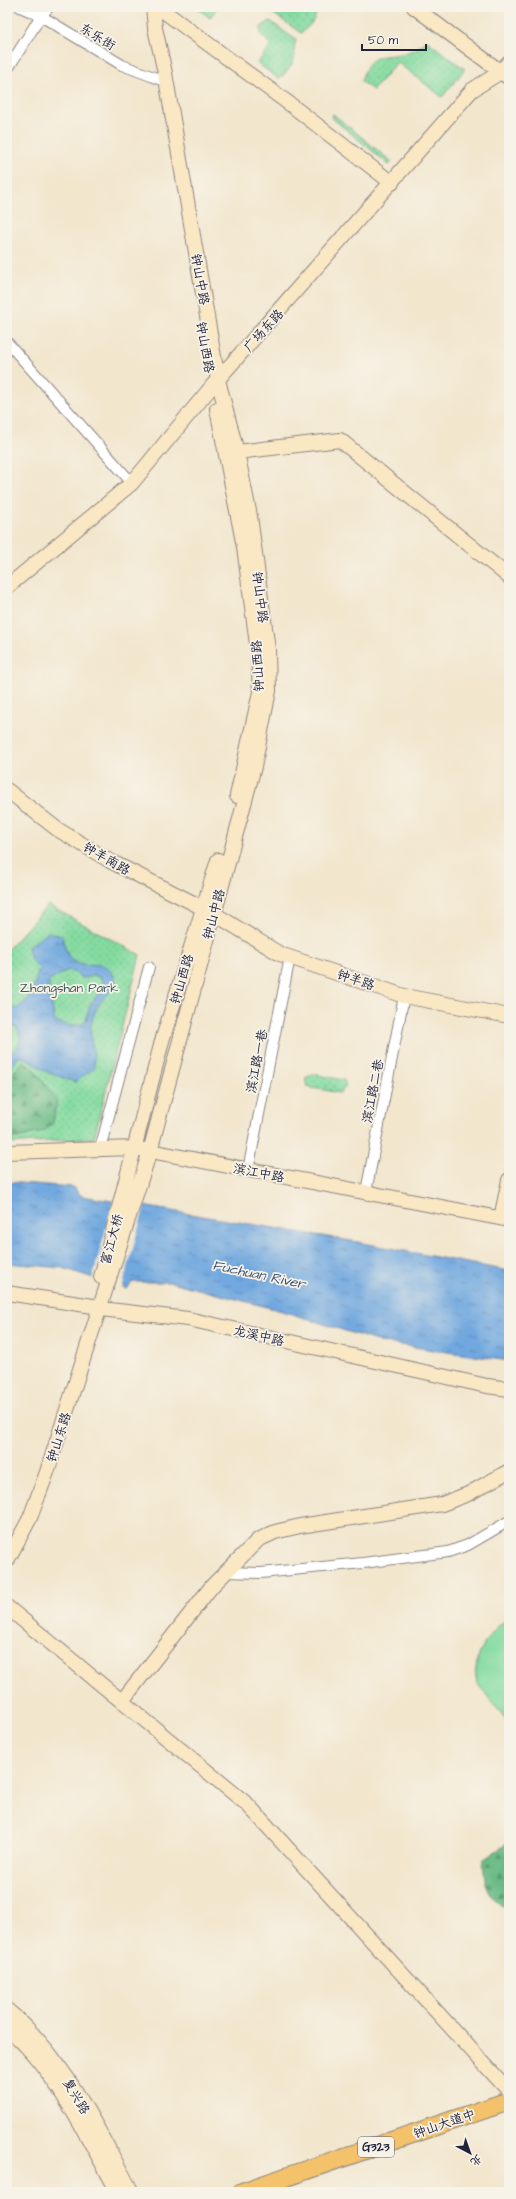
<svg xmlns="http://www.w3.org/2000/svg" width="516" height="2199" font-family="'Architects Daughter','LXGW WenKai TC',sans-serif">
<defs>
<pattern id="grass-dots" width="8" height="8" patternUnits="userSpaceOnUse"><rect width="8" height="8" fill="#84dba0"/><path d="M2 2h.1M6 6h.1" fill="none" stroke="#72bc8b" stroke-width="1.8" stroke-linecap="round"/></pattern>
<pattern id="forest-firs" width="22" height="20" patternUnits="userSpaceOnUse"><rect width="22" height="20" fill="#6bbb86"/><path d="M5 1l3.5 6h-7zM16 11l3.5 6h-7z" fill="#58986f"/></pattern>
<pattern id="water-ripples" width="26" height="14" patternUnits="userSpaceOnUse"><rect width="26" height="14" fill="#71a8df"/><path d="M2 4q2-2 4 0t4 0M15 11q2-2 4 0t4 0" fill="none" stroke="#5c88b6"/></pattern>
</defs>
<rect width="100%" height="100%" fill="#f7f3e8"/>
<filter id="ink" filterUnits="userSpaceOnUse"><feTurbulence type="fractalNoise" baseFrequency=".025" numOctaves="2"/><feDisplacementMap in="SourceGraphic" scale="8" xChannelSelector="R" yChannelSelector="G"/><feConvolveMatrix kernelMatrix="1 2 1 2 8 2 1 2 1" color-interpolation-filters="sRGB"/></filter>
<filter id="wash" filterUnits="userSpaceOnUse"><feTurbulence type="fractalNoise" baseFrequency=".012" numOctaves="4" result="noise"/><feDisplacementMap in="SourceGraphic" scale="16" xChannelSelector="R" yChannelSelector="G"/><feGaussianBlur stdDeviation="0.9" result="paint"/><feColorMatrix in="noise" values="0 0 0 0 0 0 0 0 0 0 0 0 0 0 0 0 0 1.4 0 .05"/><feComposite in="paint" operator="in"/></filter>
<g filter="url(#wash)">
<rect width="100%" height="100%" fill="#f2e6cd"/>
<path fill="url(#grass-dots)" stroke="#537e6e" d="M196,7H217L210,18Z
M264,7H317C316,20 310,26 301,33Z
M270,21L296,40C293,47 295,52 294,59C292,67 284,74 279,79L257,63L272,45L261,35V27Z
M427,41L465,69L442,97L397,62L373,90L361,81C371,48 383,60 408,52C415,50 421,45 427,41Z
M333,114L392,162L389,165L331,117Z
M48,905L140,955L94,1138L7,1144V950Z
M313,1074L344,1080L346,1086L340,1093L307,1087L305,1078Z"/>
<path fill="url(#forest-firs)" stroke="#466e60" d="M23,1062L31,1066L57,1100L53,1123L45,1131L7,1140V1079Z
M509,1842V1912C487,1894 485,1888 483,1860Z"/>
<path fill="#84dba0" stroke="#537e6e" d="M509,1617V1723L477,1683C471,1657 489,1632 509,1617Z"/>
<path fill="url(#water-ripples)" stroke="#4a658d" fill-rule="evenodd" d="M48,932L62,936C64,943 66,954 71,959C86,973 110,951 117,986C100,1000 89,1014 91,1037C92,1049 95,1055 94,1068L75,1082L47,1072L30,1060L19,1056L7,1073V1051L13,1052C21,1043 23,1037 16,1027L7,1023V1010C29,1009 35,986 39,968L31,960L28,947ZM68,970L76,973L82,978H87L93,975L100,977L105,986L90,1005L86,1020L82,1024L70,1026L54,1021C54,1006 47,996 49,981Z
M7,1182L73,1187L82,1196L358,1242L509,1271V1361L380,1342L286,1312L171,1282H133L127,1289L63,1268L7,1263Z"/>
<path fill="#f2e6cd" d="M114,1199L145,1204L122,1289L92,1280Z"/>
</g>
<g filter="url(#ink)">
<g fill="none" stroke-linecap="round" stroke-linejoin="round">
<defs>
<path id="street" d="M20,7L41,16L49,7
M7,70L41,16L122,65L159,79
M7,342L132,483
M100,1149L149,967
M248,1170L290,957
M366,1192L404,996
M225,1572L261,1573L363,1563L448,1552L468,1545L509,1521"/>
<path id="secondary" d="M158,7L291,105L392,183
M414,7L509,78
M217,409L244,547L258,652L260,692L237,796
M237,452L340,440L509,577
M7,587L132,483L213,385L472,90L499,73L509,62
M7,790L57,829L110,861L213,913L280,954L404,996L509,1016
M7,1152L135,1148L509,1220
M501,1218L509,1180
M101,1277L162,1041L218,860
M7,1293L93,1306L101,1309L188,1319L487,1386L509,1389
M7,1561L30,1518L47,1472L150,1151L254,767L269,691L268,650L250,516L237,452L218,380L165,73L155,28L153,7
M7,1607L248,1805L509,2091
M122,1701L212,1586L258,1540L275,1532L300,1526L442,1504L468,1494L509,1471
M7,2010C65,2057 96,2128 132,2192
M7,2028C54,2066 88,2139 118,2192"/>
<path id="highway" d="M242,2192L509,2101"/>
</defs>
<use href="#street" stroke="#8a8484" stroke-width="12"/>
<use href="#secondary" stroke="#8a8484" stroke-width="16"/>
<use href="#highway" stroke="#8a8484" stroke-width="20"/>
<use href="#street" stroke="#fff" stroke-width="10"/>
<use href="#secondary" stroke="#fae7c3" stroke-width="14"/>
<use href="#highway" stroke="#f3c26a" stroke-width="18"/>
</g>
</g>
<g text-anchor="middle" stroke-width="3.5" stroke-linejoin="round" paint-order="stroke">
<rect fill="#f7f3e8" stroke="#62616f" stroke-width="1" x="358" y="2137" width="36" height="20" rx="3"/>
<g font-size="12" font-weight="bold" fill="#22223b">
<text x="376" y="2151">G323</text>
</g>
<g font-size="13" fill="#22223b" stroke="#f7f3e8">
<text transform="translate(98 36) rotate(31)" y="5">东乐街</text>
<text transform="translate(201 279) rotate(80)" y="5">钟山中路</text>
<text transform="translate(263 330) rotate(-48)" y="5">广场东路</text>
<text transform="translate(206 347) rotate(80)" y="5">钟山西路</text>
<text transform="translate(261 597) rotate(83)" y="5">钟山中路</text>
<text transform="translate(257 666) rotate(-93)" y="5">钟山西路</text>
<text transform="translate(107 858) rotate(30)" y="5">钟羊南路</text>
<text transform="translate(213 914) rotate(-75)" y="5">钟山中路</text>
<text transform="translate(181 979) rotate(-73)" y="5">钟山西路</text>
<text transform="translate(356 979) rotate(19)" y="5">钟羊路</text>
<text transform="translate(256 1061) rotate(-79)" y="5">滨江路一巷</text>
<text transform="translate(372 1091) rotate(-79)" y="5">滨江路二巷</text>
<text transform="translate(259 1172) rotate(11)" y="5">滨江中路</text>
<text transform="translate(111 1239) rotate(-75)" y="5">富江大桥</text>
<text transform="translate(259 1335) rotate(13)" y="5">龙溪中路</text>
<text transform="translate(58 1437) rotate(-72)" y="5">钟山东路</text>
<text transform="translate(77 2096) rotate(59)" y="5">复兴路</text>
<text transform="translate(444 2123) rotate(-19)" y="5">钟山大道中</text>
</g>
<g font-size="13" fill="#3f5a59" stroke="#f7f3e8">
<text x="69" y="992">Zhongshan Park</text>
</g>
<g font-size="14" font-style="italic" fill="#3e5174" stroke="#f7f3e8">
<text transform="translate(259 1274) rotate(12)" y="5">Fuchuan River</text>
</g>
</g>
<rect width="516" height="2199" fill="none" stroke="#f7f3e8" stroke-width="24"/>
<g transform="translate(470 2153) rotate(139)" stroke="#f7f3e8" stroke-width="3" paint-order="stroke">
<path d="M0-3L7 15L0 10L-7 15Z" fill="#22223b"/>
<text y="-6" font-size="11" font-weight="bold" text-anchor="middle" fill="#22223b">北</text>
</g>
<path d="M362 44v6h64v-6" fill="none" stroke="#22223b" stroke-width="2"/>
<text x="368" y="44" font-size="12" fill="#22223b" stroke="#f7f3e8" stroke-width="3" paint-order="stroke">50 m</text>
</svg>
